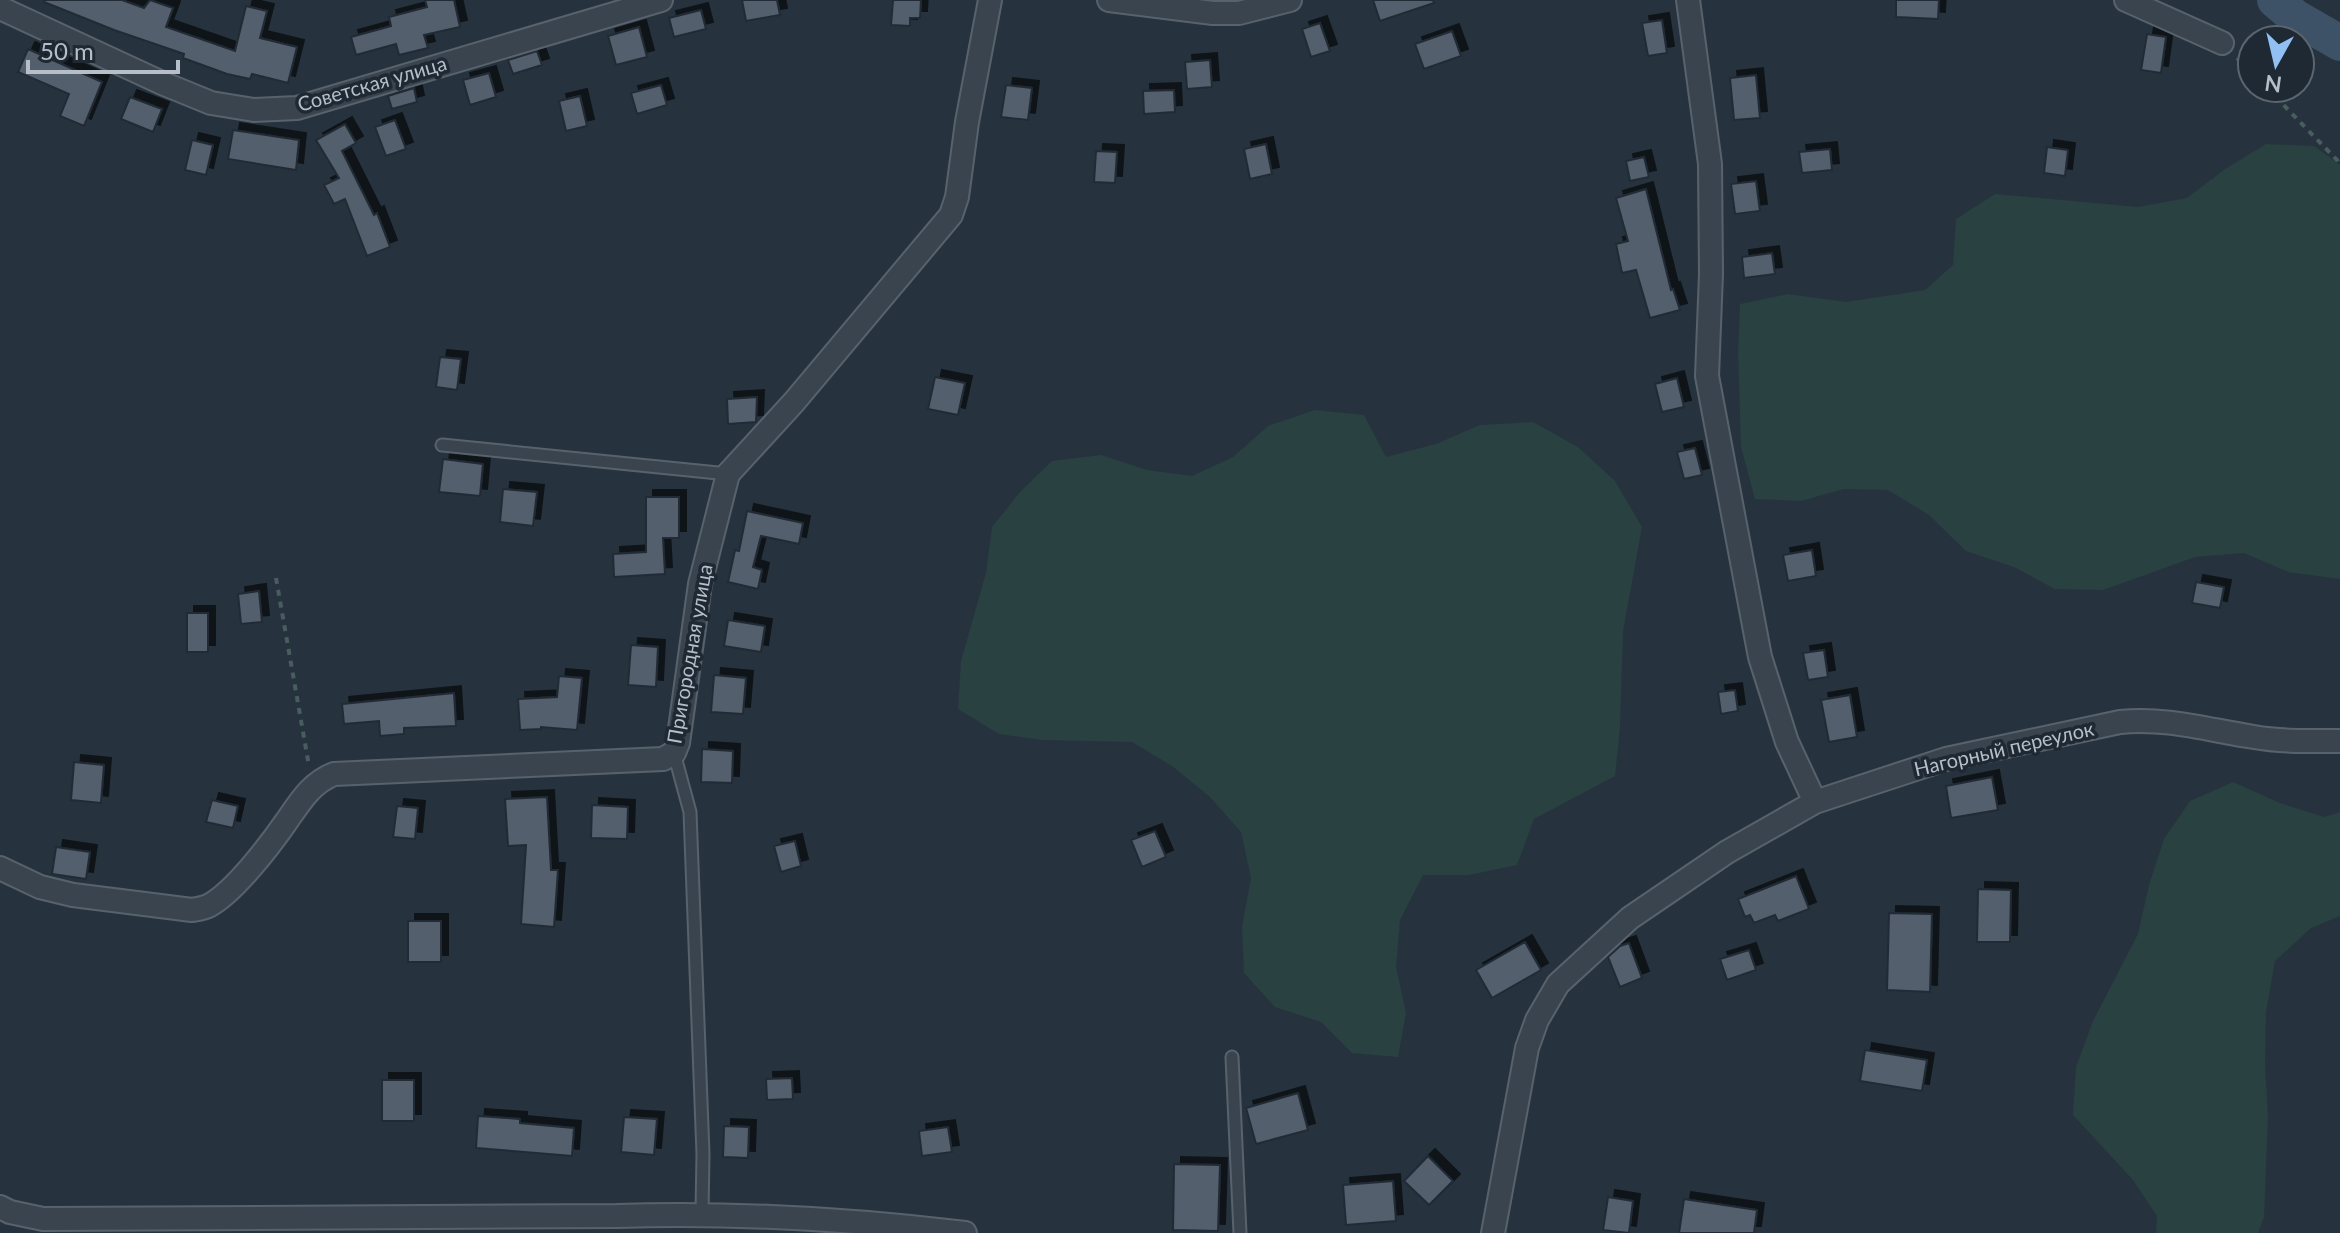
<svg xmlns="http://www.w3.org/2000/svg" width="2340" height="1233" font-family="Lato,sans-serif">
<defs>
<filter id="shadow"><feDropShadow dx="7" dy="-7" stdDeviation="0" flood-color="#0009"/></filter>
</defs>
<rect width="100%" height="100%" fill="#26333e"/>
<path fill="#294140" d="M2266,144L2314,146L2340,165V579L2288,572L2244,553L2195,557L2103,590L2055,589L2014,567L1966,551L1929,515L1888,490L1844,489L1801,501L1755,499L1741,447L1738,352L1740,304L1788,294L1846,302L1925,290L1953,265L1956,219L1995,194L2138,207L2187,198L2225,169Z
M1315,410L1364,415L1386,457L1436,444L1480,425L1533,422L1578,447L1615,481L1642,527L1623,631L1620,727L1615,776L1534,819L1517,865L1469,875H1423L1400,920L1396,967L1406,1013L1398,1057L1352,1053L1321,1022L1275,1007L1244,973L1242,927L1251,878L1241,832L1210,797L1172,766L1132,742L1042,740L999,734L958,709L961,661L986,573L992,527L1020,492L1052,461L1101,455L1147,470L1192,476L1233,457L1268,426Z
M2233,782L2280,803L2324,817L2340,812V916L2311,928L2275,961L2266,1012L2265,1064L2268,1117L2264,1217L2258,1233H2156L2157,1216L2133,1180L2073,1115L2076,1067L2093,1021L2138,934L2149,885L2164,839L2190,801Z"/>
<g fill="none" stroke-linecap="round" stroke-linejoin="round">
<path stroke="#3d5266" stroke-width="36" d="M2275,0L2295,17L2340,43"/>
</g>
<path fill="#525e6c" stroke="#212b35" stroke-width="2" filter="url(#shadow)" d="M44,0H122L144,8L150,0L173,8L166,27L235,51L246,6L267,11L260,38L297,47L288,83L252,74L250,79L227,74L183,58L184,54L114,30L44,2Z
M425,0H454L460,27L424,35L428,48L399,55L396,44L356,55L351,37L391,26L389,17L427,7Z
M742,0H777L780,15L746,21Z
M893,0H921L920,18H910V26L891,25Z
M1373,0H1433L1434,3L1380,21Z
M1896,0H1939L1938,19L1896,17Z
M701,10L706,29L674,37L669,18Z
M1662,20L1667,53L1648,56L1642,23Z
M1320,23L1330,51L1311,57L1302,29Z
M639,27L647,57L616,65L608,36Z
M1452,31L1461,56L1424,69L1415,44Z
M2147,34L2166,37L2161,73L2141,70Z
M28,49L102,82L84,126L60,116L69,94L18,72Z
M537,51L542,65L513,74L508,60Z
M1210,60L1212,87L1187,89L1185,62Z
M489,73L496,97L470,105L463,80Z
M1756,75L1760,118L1734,120L1730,78Z
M661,85L667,105L637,114L631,93Z
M1006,85L1032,88L1028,120L1001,117Z
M414,88L417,102L392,109L388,96Z
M1174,90L1175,112L1144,114L1143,91Z
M580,96L587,126L566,131L559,101Z
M130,97L162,109L153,132L121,119Z
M395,120L406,149L386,156L375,127Z
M345,124L356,143L342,151L374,215L377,213L390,247L367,256L345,199L334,204L324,185L339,178L316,140Z
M233,130L299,140L296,170L228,159Z
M192,140L213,145L206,175L185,170Z
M1266,144L1272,174L1250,179L1244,149Z
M2047,147L2068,150L2065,176L2044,173Z
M1830,149L1832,170L1802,173L1799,152Z
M1096,151L1117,152L1115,183L1094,182Z
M1644,157L1649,177L1630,181L1626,161Z
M1756,181L1760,211L1735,214L1731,184Z
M1646,189L1671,290L1673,289L1680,310L1650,318L1636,270L1622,273L1616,244L1628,241L1616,198Z
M1772,253L1775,274L1744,278L1742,257Z
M440,357L461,359L457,390L436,387Z
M935,377L965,383L958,415L928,409Z
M1677,378L1684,407L1662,412L1655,384Z
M757,397L756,422L728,424L727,399Z
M1695,448L1702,475L1684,479L1677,452Z
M443,459L483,464L480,496L439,492Z
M503,489L537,492L533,526L500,522Z
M646,497H679V538H663L665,574L614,577L613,554L646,552Z
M747,511L803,523L799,544L761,536L753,567L762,570L758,589L728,582L735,550L739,551Z
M1812,550L1816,576L1788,581L1783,555Z
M2196,582L2224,587L2220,608L2192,603Z
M259,591L262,622L241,624L238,594Z
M187,613H208V652H187Z
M728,620L765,626L761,652L724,646Z
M631,645L658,647L656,687L628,685Z
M1824,650L1828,677L1808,680L1803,653Z
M714,675L746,678L743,714L711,712Z
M559,676L582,678L577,730L541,727V729L520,730L518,699L557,697Z
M1735,690L1738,711L1721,714L1718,692Z
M454,693L456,726L404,728V734L380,736L379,721L344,724L342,704Z
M1850,695L1857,737L1829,742L1821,700Z
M702,749L733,751L732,783L701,782Z
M74,762L104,765L101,803L71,800Z
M1992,777L1998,810L1951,818L1946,786Z
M547,797L551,870H558L554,927L521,924L526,845L508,846L505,799Z
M212,800L238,806L233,828L206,822Z
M592,805L628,807L627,839L591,838Z
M397,806L418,808L415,839L393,837Z
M1155,831L1166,857L1142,867L1131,840Z
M795,841L801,866L781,872L774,846Z
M56,847L90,852L86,879L52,874Z
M1796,876L1809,909L1778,921L1775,915L1754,923L1750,915L1745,917L1738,899Z
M1978,889L2011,890L2010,942H1977Z
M1889,913L1932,914L1930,992L1887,990Z
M408,921H441V962H408Z
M1525,942L1541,970L1492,998L1476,970Z
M1629,943L1642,978L1620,987L1608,957L1620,946Z
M1749,950L1756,970L1727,980L1720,959Z
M1865,1050L1927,1060L1922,1091L1860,1081Z
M792,1078L793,1099L767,1100L766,1079Z
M382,1080H414V1121H382Z
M1298,1093L1308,1130L1256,1144L1246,1108Z
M478,1116L520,1119V1123L574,1128L572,1156L476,1148Z
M624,1117L657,1119L654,1155L621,1152Z
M724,1126L749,1127L748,1158L723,1157Z
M948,1127L952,1152L922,1156L919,1131Z
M1428,1156L1453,1181L1429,1205L1404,1181Z
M1174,1164L1220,1165L1218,1231L1173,1230Z
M1393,1181L1396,1221L1346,1225L1343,1185Z
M1608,1197L1633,1201L1629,1233L1603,1230Z
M1684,1199L1757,1210L1754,1233H1679Z"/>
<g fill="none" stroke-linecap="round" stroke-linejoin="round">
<defs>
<path id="lane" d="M442,445L728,474
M674,753L690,812L703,1154L702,1213
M1232,1057L1240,1233"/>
<path id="street" d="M1109,0L1213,13H1239L1290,0
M1688,0L1710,164L1711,274L1707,376L1760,657L1787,742L1815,802
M2126,0L2222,43
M0,8L162,83L211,103L254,110L297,108L661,0
M0,868L40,887L73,895L192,910C198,909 205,908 210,905C235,891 270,845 286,822C300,802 311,783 334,774L663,759L674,753L678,743L700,584L728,474L794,402L951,215L957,197L967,122L990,0
M0,1207L10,1212L43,1219L617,1216C736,1212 848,1219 965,1233
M1493,1233L1527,1048L1537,1020L1558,984L1630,918L1727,852L1815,802L1946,759L2120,722C2166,717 2208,730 2254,737C2282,742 2311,741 2340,741"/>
</defs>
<use href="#lane" stroke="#58626c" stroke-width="15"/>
<use href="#street" stroke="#58626c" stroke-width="26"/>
<path stroke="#485d5e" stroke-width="4" stroke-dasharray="6 6" stroke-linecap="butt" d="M2237,58L2252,73
M2267,88L2337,160L2340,167
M276,578L309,766"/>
<use href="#lane" stroke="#3a444e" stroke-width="11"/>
<use href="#street" stroke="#3a444e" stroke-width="22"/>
</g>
<g text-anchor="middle" stroke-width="7" stroke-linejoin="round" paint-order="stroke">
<g font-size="20" fill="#b6bfc9" stroke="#1f2933">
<text transform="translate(372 84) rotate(-16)" y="7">Советская улица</text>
<text transform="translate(690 654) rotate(-80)" y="7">Пригородная улица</text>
<text transform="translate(2004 749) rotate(-13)" y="7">Нагорный переулок</text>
</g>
</g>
<g transform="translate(2276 64) rotate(188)"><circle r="38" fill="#1f2933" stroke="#5b656f" stroke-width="2"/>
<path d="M0-6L14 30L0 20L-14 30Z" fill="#92c0f2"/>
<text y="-12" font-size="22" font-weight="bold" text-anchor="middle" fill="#b6bfc9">N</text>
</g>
<path d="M28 60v12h150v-12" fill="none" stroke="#b6bfc9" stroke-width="4"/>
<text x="40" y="60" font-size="24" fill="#b6bfc9" stroke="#1f2933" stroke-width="6" paint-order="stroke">50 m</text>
</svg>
